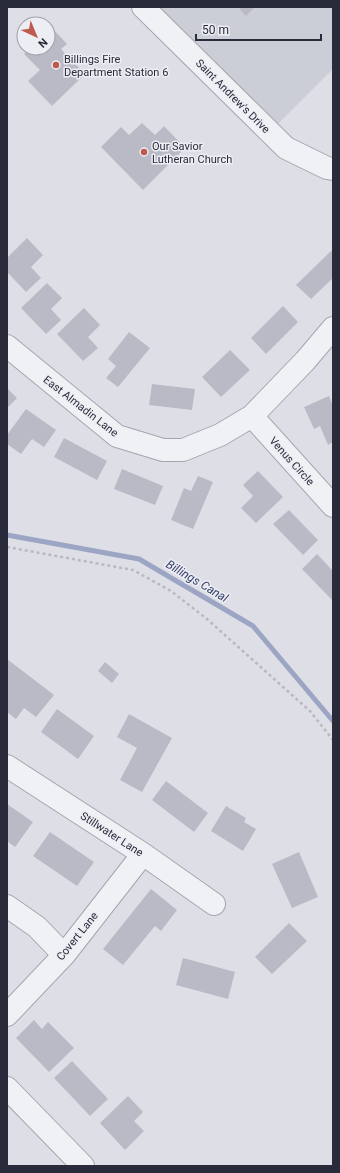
<svg xmlns="http://www.w3.org/2000/svg" width="340" height="1173" font-family="Roboto,sans-serif">
<rect width="100%" height="100%" fill="#dedfe6"/>
<path fill="#ccced7" d="M143,7H333V69L270,132Z"/>
<g fill="none" stroke-linecap="round" stroke-linejoin="round">
<path stroke="#9ca5c3" stroke-width="5" d="M7,535L139,559L253,626L333,721"/>
</g>
<path fill="#b9bac5" d="M238,7H255L246,16Z
M52,28L67,44L61,49L85,74L52,106L28,81L40,70L24,54L31,48H48V32Z
M142,123L155,135L164,126L185,148L143,190L101,147L121,127L129,135Z
M27,238L43,255L31,267L41,278L26,292L7,272V258Z
M331,251L333,253V278L311,299L296,285Z
M47,283L62,298L51,309L61,320L46,334L21,308Z
M283,306L298,322L266,354L251,338Z
M84,308L100,325L88,337L98,348L83,361L57,334Z
M129,332L150,348L118,387L106,378L116,366L108,359Z
M230,350L250,370L221,397L202,377Z
M152,384L195,389L192,410L149,405Z
M7,388L17,398L7,408Z
M329,396L333,406V442L328,445L320,426L314,429L304,407Z
M26,409L56,430L44,447L32,439L21,454L7,444V435Z
M64,438L107,461L97,480L54,457Z
M122,469L163,486L155,505L114,489Z
M258,471L283,497L256,523L241,508L253,496L243,485Z
M198,476L213,482L193,529L171,520L184,488L191,491Z
M289,510L318,540L303,555L273,524Z
M317,554L333,571V601L302,569Z
M7,659L54,695L36,717L24,708L16,719L7,712Z
M105,662L119,674L112,683L98,671Z
M57,709L94,736L78,759L41,732Z
M129,714L172,738L142,792L120,780L137,748L117,737Z
M166,781L208,813L194,832L152,800Z
M7,804L33,822L15,847L7,841Z
M226,806L246,818L244,822L256,829L243,851L211,831Z
M50,832L94,862L77,886L33,856Z
M299,852L318,897L292,908L272,864Z
M151,889L177,910L161,931L155,926L123,965L103,949Z
M289,923L307,941L272,974L255,957Z
M183,958L235,972L228,999L176,985Z
M34,1020L42,1029L48,1022L74,1048L49,1072L16,1038Z
M72,1061L108,1099L90,1116L54,1078Z
M128,1096L143,1112L134,1121L144,1131L125,1150L100,1123Z"/>
<g fill="none" stroke-linecap="round" stroke-linejoin="round">
<defs>
<path id="minor" d="M143,7L286,148L327,168L333,169
M7,346L117,436L163,450H183L220,435L252,416L305,361L333,328
M252,416L333,506
M7,766L143,854L214,904
M7,906L37,927L64,955
M7,1015L64,955L143,854
M7,1088L83,1166"/>
</defs>
<use href="#minor" stroke="#a4a5af" stroke-width="24"/>
<path stroke="#b8bac1" stroke-width="2.5" stroke-dasharray="3 3" stroke-linecap="butt" d="M7,547L133,570L171,591L207,619L310,711L333,740"/>
<use href="#minor" stroke="#f0f1f5" stroke-width="22"/>
</g>
<g fill="#c0594e" stroke="#edeef4" stroke-width="1.5">
<circle cx="56" cy="65" r="4"/>
<circle cx="144" cy="152" r="4"/>
</g>
<g text-anchor="middle" stroke-width="3" stroke-linejoin="round" paint-order="stroke">
<g font-size="11" fill="#292b3b" stroke="#edeef4" text-anchor="start">
<text x="64" y="63">Billings Fire<tspan x="64" dy="13">Department Station 6</tspan></text>
<text x="152" y="150">Our Savior<tspan x="152" dy="13">Lutheran Church</tspan></text>
</g>
<g font-size="11" fill="#292b3b" stroke="#edeef4">
<text transform="translate(233 96) rotate(45)" y="4">Saint Andrew's Drive</text>
<text transform="translate(81 406) rotate(38)" y="4">East Almadin Lane</text>
<text transform="translate(292 461) rotate(48)" y="4">Venus Circle</text>
<text transform="translate(112 834) rotate(33)" y="4">Stillwater Lane</text>
<text transform="translate(77 936) rotate(-51)" y="4">Covert Lane</text>
</g>
<g font-size="12" font-style="italic" fill="#37416b" stroke="#edeef4">
<text transform="translate(197 581) rotate(31)" y="4">Billings Canal</text>
</g>
</g>
<rect width="340" height="1173" fill="none" stroke="#292b3b" stroke-width="16"/>
<g transform="translate(36 36) rotate(136)"><circle r="19" fill="#edeef4" stroke="#9fa0aa"/>
<path d="M0-3L7 15L0 10L-7 15Z" fill="#c0594e"/>
<text y="-6" font-size="11" font-weight="bold" text-anchor="middle" fill="#292b3b">N</text>
</g>
<path d="M196 34v6h125v-6" fill="none" stroke="#292b3b" stroke-width="2"/>
<text x="202" y="34" font-size="12" fill="#292b3b" stroke="#edeef4" stroke-width="3" paint-order="stroke">50 m</text>
</svg>
